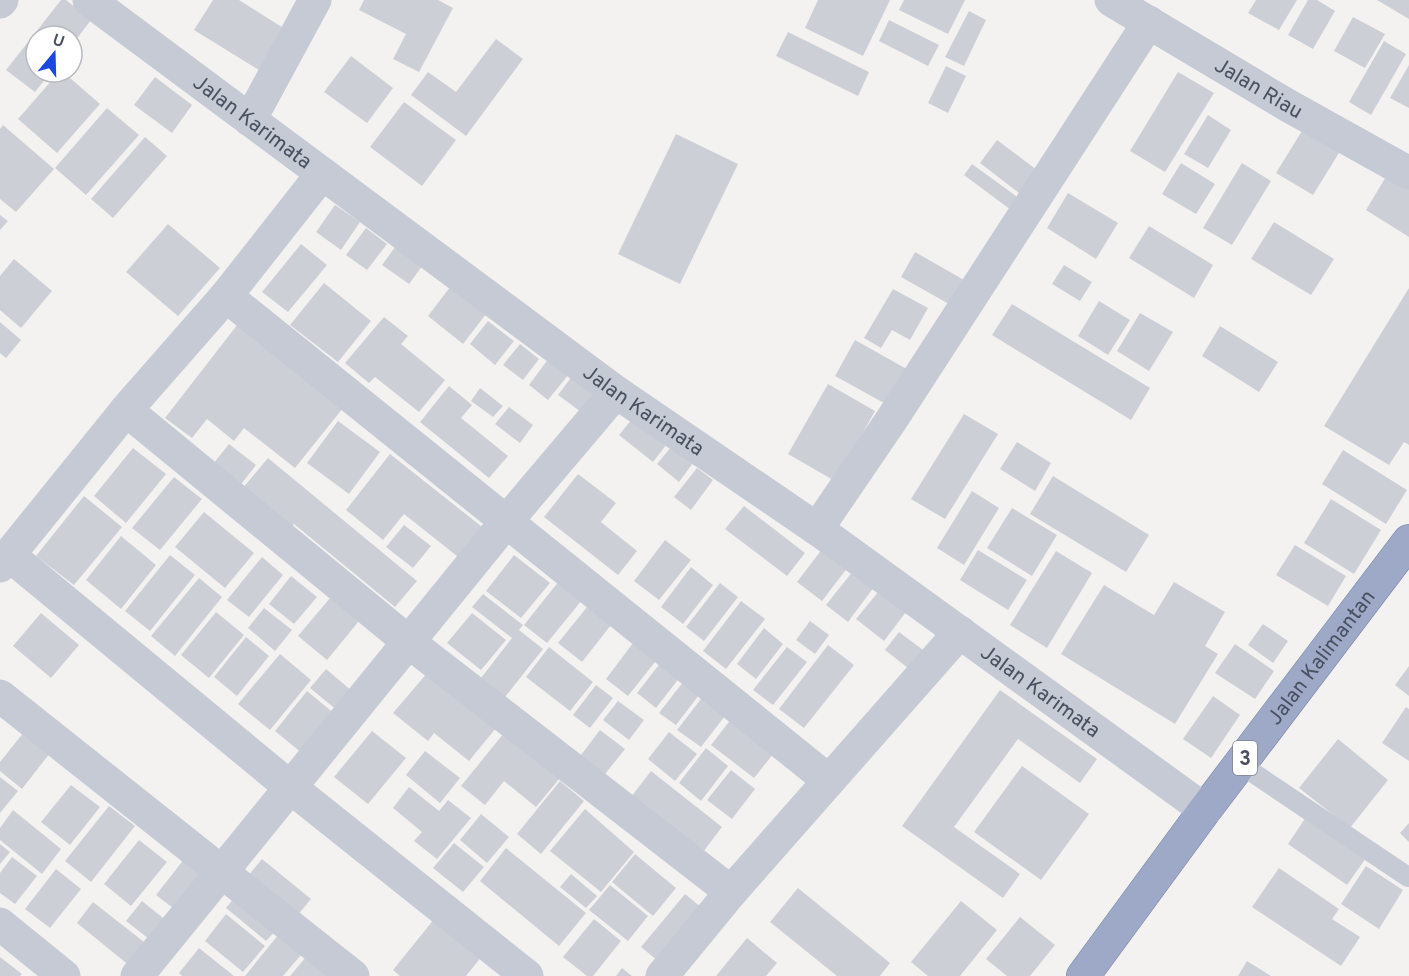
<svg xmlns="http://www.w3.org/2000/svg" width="1409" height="976" font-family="Overpass,sans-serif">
<rect width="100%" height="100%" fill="#f4f2f1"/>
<path fill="#cdcfd6" d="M61,0H66L91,20L72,45V36H36V72H51L35,92L6,70Z
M213,0H239L285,29L259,70L194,30Z
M364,0H438L453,8L419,72L393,59L406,34L359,10Z
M818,0H890L863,56L805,28Z
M904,0H965L948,34L899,10Z
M1256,0H1297L1279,30L1248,13Z
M1308,0H1317L1335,11L1313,49L1288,35Z
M1377,0H1409V19Z
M969,11L986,20L964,66L945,57Z
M1353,17L1385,34L1365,68L1334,51Z
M889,20L939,45L928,66L879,41Z
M788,32L869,72L858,96L776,56Z
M496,39L523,59L466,136L411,95L428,72L456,92Z
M1384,41L1406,54L1371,115L1349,102Z
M351,56L393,88L367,123L324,92Z
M1409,65V108L1390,98Z
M946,66L966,76L948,113L928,103Z
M59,72H63L100,104L57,153L18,119Z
M1178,72L1214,93L1165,172L1130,151Z
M155,77L192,105L172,133L134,105Z
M404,102L456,140L422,186L370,147Z
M107,108L139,135L86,195L55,168Z
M1208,115L1231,130L1208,168L1184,154Z
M3,125L54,169L16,212L0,199V129Z
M1305,126L1342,148L1313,195L1276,173Z
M676,134L738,164L680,284L618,254Z
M145,137L167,156L113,218L91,199Z
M997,140L1037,170L1019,193L980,163Z
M1181,163L1215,184L1196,214L1162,194Z
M1242,163L1271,181L1232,245L1203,228Z
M972,164L1020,199L1011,210L964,175Z
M1390,170L1409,182V237L1366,210Z
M1068,193L1118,223L1096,259L1047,228Z
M335,205L360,222L341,250L316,232Z
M0,215L8,221L0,230Z
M1274,222L1334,259L1311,295L1251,259Z
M168,224L220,268L178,316L126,272Z
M1149,226L1213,265L1194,298L1129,258Z
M366,228L387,244L367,270L346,255Z
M401,239L428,258L409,284L382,265Z
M301,244L327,265L288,312L262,292Z
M915,252L964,280L949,304L901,277Z
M14,259L52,291L21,328L0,310V276Z
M1064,265L1092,282L1080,301L1052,284Z
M457,278L493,305L463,344L428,316Z
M324,283L371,321L338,362L290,325Z
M1409,288V445L1404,442L1389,465L1324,426Z
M893,289L928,308L910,340L892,330L881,348L864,338Z
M1099,301L1130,320L1108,355L1078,336Z
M1012,304L1150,388L1131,420L992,335Z
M1140,313L1173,332L1149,371L1117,351Z
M384,317L408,336L401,344L445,380L419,412L375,377L369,383L345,363Z
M241,320L347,403L295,468L244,428L234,441L207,419L192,438L165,418Z
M488,321L514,341L495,365L470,344Z
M0,322L21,340L6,358L0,353Z
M1220,326L1278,362L1259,392L1202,356Z
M855,340L912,372L893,408L835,376Z
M520,344L539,359L523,380L503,365Z
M549,358L569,374L548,400L529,385Z
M576,371L606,394L588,417L558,395Z
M828,384L875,411L847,461L840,484L788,454Z
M449,386L472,405L461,418L508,456L489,478L420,422Z
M480,388L503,406L493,417L471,401Z
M509,407L533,425L520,443L495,424Z
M964,414L998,434L945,519L911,499Z
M633,418L667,444L653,462L619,435Z
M338,421L380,452L349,494L307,463Z
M1017,442L1051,463L1035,491L1000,469Z
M229,444L256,465L236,491L209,469Z
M671,447L693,463L679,482L657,464Z
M133,448L166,474L126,523L94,496Z
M1343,450L1407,490L1386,524L1322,484Z
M390,454L491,534L467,564L404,514L383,540L346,510Z
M268,458L417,581L395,607L294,524L290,529L242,489Z
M697,468L713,480L691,510L674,497Z
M578,474L616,503L601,522L637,551L618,575L544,517Z
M1053,476L1149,535L1126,572L1030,514Z
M174,477L202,499L160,550L132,528Z
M972,491L999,508L964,565L937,548Z
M84,496L122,527L74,585L36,556Z
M1331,499L1381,530L1354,574L1304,543Z
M744,506L805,553L787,576L725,529Z
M1012,508L1057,535L1032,576L987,548Z
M204,512L254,553L225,588L175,547Z
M404,525L431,546L413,568L386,547Z
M121,536L156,565L121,609L86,580Z
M665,540L691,560L659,600L634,581Z
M1295,545L1346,576L1328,606L1276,575Z
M823,548L848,567L822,601L797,582Z
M978,550L1027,580L1008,610L960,580Z
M1056,551L1092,573L1047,648L1010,625Z
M170,555L195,575L150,631L125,611Z
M514,555L550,583L521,618L486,591Z
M262,557L283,575L249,617L227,600Z
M691,567L713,585L683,624L661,607Z
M853,571L874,587L848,622L826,605Z
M291,576L317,597L294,624L269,604Z
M199,578L222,597L175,656L151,636Z
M559,581L582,600L547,643L524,625Z
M1174,582L1225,612L1205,646L1218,654L1175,724L1061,654L1104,585L1154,615Z
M720,583L738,597L704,641L686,627Z
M879,591L906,612L884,641L856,619Z
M483,594L523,625L519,630L543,649L505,697L481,678L512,638L472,607Z
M330,598L359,621L327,660L298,636Z
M741,601L765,619L726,669L703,651Z
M587,607L611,625L582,662L558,643Z
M264,608L292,630L275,651L248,628Z
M216,612L244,635L209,678L181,655Z
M41,613L79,645L51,678L13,646Z
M472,613L506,640L481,670L447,643Z
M810,621L829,635L815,654L796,640Z
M1263,624L1288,641L1273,663L1248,645Z
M764,628L783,644L756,679L737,664Z
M899,632L927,653L913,672L885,650Z
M246,637L269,656L237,696L214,677Z
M636,639L659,657L628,696L606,679Z
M1235,644L1274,671L1255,699L1215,673Z
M828,645L854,665L804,728L779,709Z
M549,647L593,682L570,711L526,677Z
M787,647L807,662L773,705L753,690Z
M280,654L311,680L270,730L238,704Z
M665,657L684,672L656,708L637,693Z
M1409,666V696L1395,685Z
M326,669L359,697L344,716L310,688Z
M428,672L496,728L469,761L434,733L428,741L393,713Z
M683,682L699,695L676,725L659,713Z
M596,685L613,698L590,728L573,715Z
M1000,690L1097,759L1080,783L1018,739L954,827L1020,874L1003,898L902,826Z
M307,691L342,720L309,759L275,731Z
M704,695L728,712L701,747L677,730Z
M1213,696L1240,715L1211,758L1183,739Z
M618,701L644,720L629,740L603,720Z
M1406,707L1409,709V761L1382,743Z
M735,714L778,748L754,778L711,745Z
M600,730L625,749L602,778L578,759Z
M372,731L406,758L368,804L334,777Z
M24,732L50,753L22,789L0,771V762Z
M669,732L697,754L675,781L648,759Z
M504,733L560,778L536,807L504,781L485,805L461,786Z
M1338,739L1388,780L1350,828L1299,788Z
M706,748L728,766L701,801L679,783Z
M425,751L460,778L440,803L406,775Z
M1022,766L1089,814L1041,880L974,832Z
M731,770L755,789L732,819L707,800Z
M651,771L722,827L703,852L631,797Z
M0,777L18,791L0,813Z
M560,781L584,801L541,854L517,834Z
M71,785L100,807L70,845L41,822Z
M409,787L439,811L448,800L471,818L437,859L414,841L422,832L393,808Z
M109,806L135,826L91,882L65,861Z
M585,809L634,852L601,892L550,851Z
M13,810L61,849L42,874L0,840V828Z
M481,814L509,837L487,863L460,840Z
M1308,814L1368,855L1347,885L1288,844Z
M1409,823V842L1400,833Z
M139,840L167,862L131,906L104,884Z
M454,843L484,867L463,892L433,868Z
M0,844L10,852L0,864Z
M506,848L586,913L559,946L480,881Z
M635,854L676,888L653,916L612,882Z
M12,857L37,876L15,904L0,893V873Z
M185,858L211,878L182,915L156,895Z
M262,859L311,899L292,922L243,882Z
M1366,866L1403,890L1379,929L1341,904Z
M1279,868L1339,909L1332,919L1360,937L1341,966L1252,907Z
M56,869L81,889L50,928L25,909Z
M571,874L597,896L586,908L560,887Z
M610,885L648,916L628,941L589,910Z
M798,888L890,963L880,976H837L770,922Z
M239,892L280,926L266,941L226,908Z
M685,894L707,912L664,966L641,947Z
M142,901L173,926L158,946L126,921Z
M961,901L997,930L960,976H928L911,962Z
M93,902L153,949L136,971L77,923Z
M226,914L265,946L243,972L205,941Z
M1020,917L1055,945L1030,976H1007L986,959Z
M435,918L482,956L466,976H400L393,970Z
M594,919L621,941L593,976H587L563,957Z
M283,929L307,948L283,976H245Z
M747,938L777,963L766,976H716Z
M199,948L234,976H182L179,973Z
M310,952L338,976H290Z
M0,957L22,974L20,976H0Z
M1247,961L1271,976H1238Z
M622,968L632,976H616Z"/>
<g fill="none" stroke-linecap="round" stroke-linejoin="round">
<defs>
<g id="trunk">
<path id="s3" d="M1083,976L1205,810L1409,541"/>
</g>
</defs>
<use href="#trunk" stroke="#7583aa" stroke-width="34"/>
<path stroke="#c5cad5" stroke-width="20" d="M1240,764L1408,877"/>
<g stroke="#c5cad5" stroke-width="33">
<path id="s1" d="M89,0L616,392L817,529L1205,810"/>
<path id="s2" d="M1111,0L1287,105L1409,173"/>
<path d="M0,2L2,0"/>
<path d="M250,120L315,0"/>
<path d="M226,296L828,780"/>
<path d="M126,410L410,643L731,892"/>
<path d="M817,529L892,419L1149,22"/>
<path d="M9,555L290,787L527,976"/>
<path d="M0,566L126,410L226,296L322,174"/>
<path d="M0,696L353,976"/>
<path d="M0,924L64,976"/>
<path d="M137,976L506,522L616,392"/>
<path d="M662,976L731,892L960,632"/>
</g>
<use href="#trunk" stroke="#9ea9c7" stroke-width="33"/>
</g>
<g text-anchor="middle" stroke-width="4.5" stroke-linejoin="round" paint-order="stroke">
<rect fill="#fff" stroke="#80848f" stroke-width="1.5" x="1233" y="741" width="24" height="34" rx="4.5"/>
<g font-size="20" font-weight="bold" fill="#49505f">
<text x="1245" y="765">3</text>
</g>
<g font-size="21" fill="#49505f" stroke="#fff">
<text dy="7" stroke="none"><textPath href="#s2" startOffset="172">Jalan Riau</textPath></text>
<text dy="7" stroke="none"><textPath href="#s1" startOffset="204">Jalan Karimata</textPath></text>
<text dy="7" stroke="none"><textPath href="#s1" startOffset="690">Jalan Karimata</textPath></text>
<text dy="7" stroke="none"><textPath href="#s3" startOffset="398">Jalan Kalimantan</textPath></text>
<text dy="7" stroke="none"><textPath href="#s1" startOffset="1176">Jalan Karimata</textPath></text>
</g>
</g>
<g transform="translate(54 54) rotate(19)"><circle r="28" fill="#ffffff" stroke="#b6b9bf" stroke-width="1.5"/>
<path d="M0-4.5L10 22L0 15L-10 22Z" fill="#1c48e2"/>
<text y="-9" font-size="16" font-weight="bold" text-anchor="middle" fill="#49505f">U</text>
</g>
</svg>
